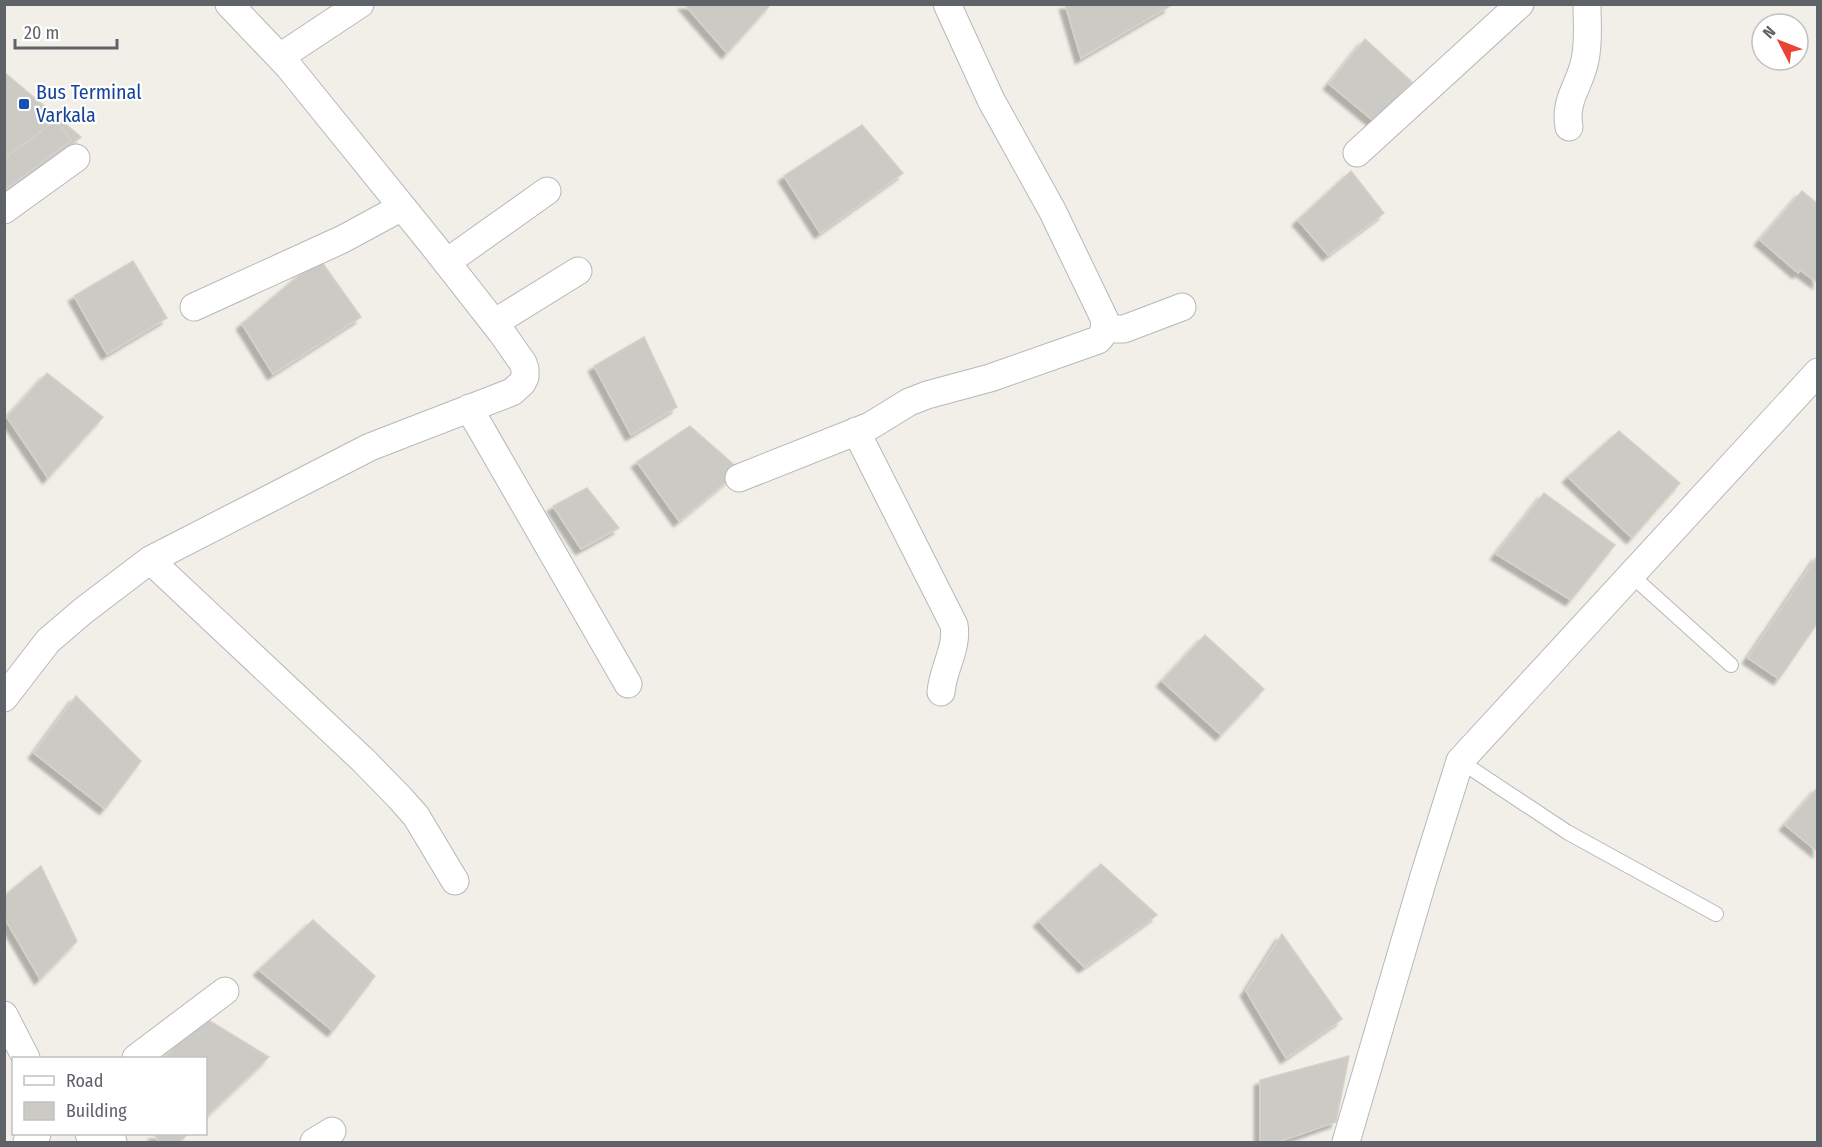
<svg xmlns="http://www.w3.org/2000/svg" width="1822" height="1147" font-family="'Fira Sans Condensed',sans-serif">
<defs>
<filter id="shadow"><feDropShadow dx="-5.5" dy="5.5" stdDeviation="1.5" flood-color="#0004"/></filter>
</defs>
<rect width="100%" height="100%" fill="#f1efe8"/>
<path fill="#cccac5" stroke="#d6d1c6" stroke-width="1.5" filter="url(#shadow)" d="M684,4H771L727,53Z
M1065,4H1168L1170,6L1081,58Z
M1365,39L1412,82L1375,122L1329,84Z
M4,72L81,137L4,198Z
M56,120L71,140L4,191V159Z
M862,125L903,173L820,233L784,176Z
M1351,171L1384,213L1328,255L1298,220Z
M1802,191L1818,204V283L1800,270L1798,273L1760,240Z
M319,258L361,317L273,374L242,324Z
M133,261L167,318L107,354L74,296Z
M644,337L677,407L631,435L594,366Z
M47,373L103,417L48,478L7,417Z
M690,426L740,470L679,521L637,462Z
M1619,431L1680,483L1632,538L1568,477Z
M587,488L619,528L581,549L553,506Z
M1544,493L1615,545L1571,600L1496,554Z
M1818,555V622L1779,679L1748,658Z
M1205,635L1264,689L1221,735L1162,681Z
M76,696L141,761L105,809L34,753Z
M1818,787V852L1785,825Z
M1101,864L1157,915L1084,967L1039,921Z
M41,866L77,941L40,979L4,917V896Z
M313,920L375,976L333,1031L259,970Z
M1282,934L1342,1019L1286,1058L1246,991Z
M200,1015L269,1057L206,1117V1058H165Z
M1349,1056L1336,1122L1278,1142H1260V1080Z
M154,1134H188L179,1142H159Z"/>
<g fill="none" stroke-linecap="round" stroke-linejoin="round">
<defs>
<path id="lane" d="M1631,575L1731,665
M1460,761L1567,832L1716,914"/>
<path id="street" d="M280,57L360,4
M1569,127C1564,99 1580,86 1585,60C1589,42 1587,23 1587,4
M1357,153L1520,4
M4,210L76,158
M447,262L547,191
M194,307L343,239L402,207
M494,323L578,271
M1104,329H1124L1182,307
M469,408L628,684
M856,431L954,625C958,648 943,668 941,692
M739,478L870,426L909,402L927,395L990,378L1098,340C1105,334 1105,327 1104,318L1052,210L991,100L947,4
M150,560L363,760L400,798L416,816L455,881
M4,698L48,641L83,611L150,560L370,447L512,392L522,383L525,377V369L523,363L502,333L433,245L289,67L229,4
M4,1015L26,1058
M136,1058L225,991
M89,1134L113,1142
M27,1142L37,1134
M314,1142L332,1131
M1346,1142L1424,876L1460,761L1818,372"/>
</defs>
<use href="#lane" stroke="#b5b8bc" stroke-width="16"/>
<use href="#street" stroke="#b5b8bc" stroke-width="29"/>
<use href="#lane" stroke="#fff" stroke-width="14"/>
<use href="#street" stroke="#fff" stroke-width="27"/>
</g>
<rect fill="#1a4fb4" stroke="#fff" stroke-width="2" x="18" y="98" width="12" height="12" rx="3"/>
<g text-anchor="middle" stroke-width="4.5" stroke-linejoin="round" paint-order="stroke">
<g font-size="20" fill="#164399" stroke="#fff" text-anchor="start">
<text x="36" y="99">Bus Terminal<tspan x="36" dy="23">Varkala</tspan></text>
</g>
</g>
<rect width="1822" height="1147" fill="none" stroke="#5f6368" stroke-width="12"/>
<rect x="12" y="1057" width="195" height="78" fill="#ffffff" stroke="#bfc1c3" stroke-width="1.5"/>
<rect x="24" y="1076" width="30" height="9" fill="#ffffff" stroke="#bfc1c3" stroke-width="1.5"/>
<text x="66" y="1087" font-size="18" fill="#5f6368">Road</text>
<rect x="24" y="1102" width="30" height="18" fill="#cccac5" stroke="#bfc1c3" stroke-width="1.5"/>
<text x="66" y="1117" font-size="18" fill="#5f6368">Building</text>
<g transform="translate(1780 42) rotate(312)"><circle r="28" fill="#ffffff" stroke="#bfc1c3" stroke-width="1.5"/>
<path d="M0-4.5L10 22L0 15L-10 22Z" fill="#ea4335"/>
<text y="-9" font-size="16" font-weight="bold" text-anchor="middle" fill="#5f6368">N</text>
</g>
<path d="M15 39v9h102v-9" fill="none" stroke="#5f6368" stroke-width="3"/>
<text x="24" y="39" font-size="18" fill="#5f6368" stroke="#ffffff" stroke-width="4.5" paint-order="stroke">20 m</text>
</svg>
